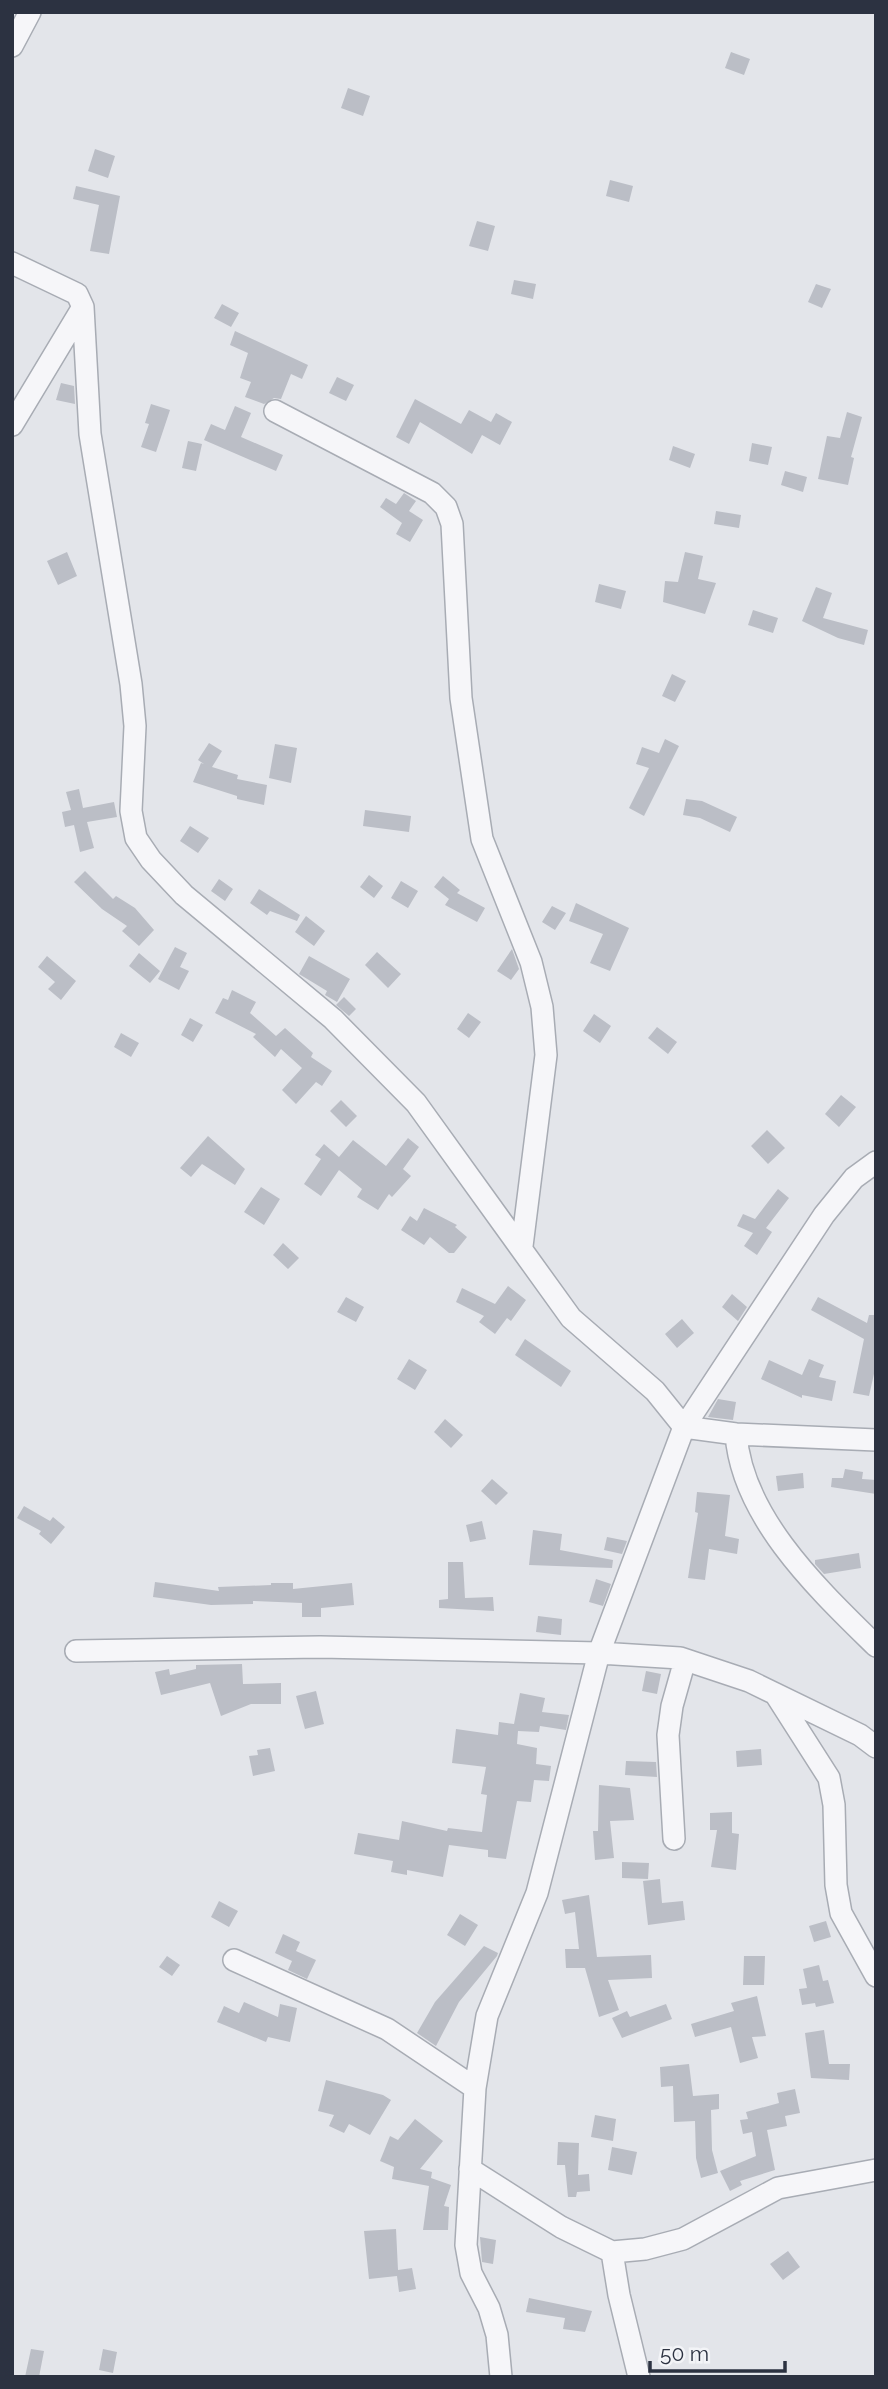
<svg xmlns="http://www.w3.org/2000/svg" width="888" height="2389" font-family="Raleway,sans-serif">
<rect width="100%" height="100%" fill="#e3e5ea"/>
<path fill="#bbbec6" d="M731,52L750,59L744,75L725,68Z
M348,88L370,96L363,116L341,108Z
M95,149L115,156L108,178L88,171Z
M610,180L633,186L629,202L606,196Z
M76,186L120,196L109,254L90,251L99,205L73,199Z
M477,221L495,226L488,251L469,246Z
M514,280L536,284L533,299L511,294Z
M816,284L831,289L822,308L808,302Z
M222,304L239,313L231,327L214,318Z
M235,331L308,365L302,379L291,374L281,399L274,398L264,404L245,397L251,382L240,378L248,353L230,345Z
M337,377L354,385L346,401L329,393Z
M61,383L74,386L75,404L56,400Z
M415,399L461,424L469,410L491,422L496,413L512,422L500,445L482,435L472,454L420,422L409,444L396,437Z
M151,404L170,410L156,452L141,447L149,424L145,423Z
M235,406L251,413L241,437L283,455L276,471L204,440L211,424L225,430Z
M847,412L862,417L851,457L854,458L848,485L818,479L827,436L840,438Z
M188,441L202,444L196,471L182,468Z
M752,443L772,447L768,465L749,461Z
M673,446L695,454L690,468L669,460Z
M785,471L807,477L803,492L781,485Z
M404,493L416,501L409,511L423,520L410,542L396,534L402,523L380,507L386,498L396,504Z
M716,511L741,515L739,528L714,524Z
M67,552L77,576L58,585L47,561Z
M685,552L703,556L698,579L716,583L705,614L663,602L665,581L678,582Z
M599,584L626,591L621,609L595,602Z
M816,587L832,593L823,618L868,630L864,645L838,638L802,621Z
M753,610L778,618L773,633L748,625Z
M672,674L686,681L675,702L662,696Z
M665,739L679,746L644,816L629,808L649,768L636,764L642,747L659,753Z
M209,743L222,751L212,767L238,775L237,779L267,785L264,805L237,799V796L193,782L201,763L204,764L198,760Z
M275,744L297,748L291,783L269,778Z
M79,789L83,808L114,802L117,817L87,822L94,848L80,852L74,825L65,827L62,812L71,810L66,792Z
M686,799L702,801L737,817L730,832L700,818L683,815Z
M365,810L411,816L409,832L363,826Z
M190,826L209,838L198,853L180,841Z
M85,871L113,899L116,896L135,908L154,930L139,946L122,931L127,926L102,909L74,882Z
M369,875L383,886L374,898L360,887Z
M443,876L460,890L457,893L485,908L477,922L445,905L449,899L434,887Z
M219,879L233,889L225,901L211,891Z
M401,881L418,891L408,908L391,898Z
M259,889L300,915L297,921L270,911L267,915L250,903Z
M576,903L629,928L610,971L590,963L603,934L569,921Z
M552,906L566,913L555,930L542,922Z
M306,916L325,931L314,946L295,932Z
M175,947L187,953L180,967L189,971L179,990L158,979Z
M512,949L519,969L511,980L497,971Z
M377,952L401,974L388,988L365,965Z
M139,953L160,971L150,983L129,966Z
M47,956L76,981L61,1000L48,989L55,982L38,967Z
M309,956L350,979L337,1002L325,995L327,991L299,974Z
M232,990L256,1002L250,1013L276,1036L285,1028L313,1053L311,1057L332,1071L322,1086L316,1082L296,1104L282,1090L302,1068L281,1049L275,1057L253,1037L256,1034L215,1013L223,998L228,1000Z
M344,997L356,1009L349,1016L336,1005Z
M468,1013L481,1022L469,1038L457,1029Z
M594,1014L611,1026L600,1043L583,1031Z
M190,1018L203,1025L193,1042L181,1035Z
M657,1027L677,1042L668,1054L648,1038Z
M121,1033L139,1043L131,1057L114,1047Z
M841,1095L856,1107L839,1127L825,1114Z
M341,1100L357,1116L346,1127L330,1111Z
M767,1130L785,1148L768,1164L751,1146Z
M208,1136L245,1169L235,1185L202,1164L191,1177L180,1168Z
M408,1138L419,1147L403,1169L411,1176L392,1197L389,1194L378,1210L357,1197L362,1189L339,1170L321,1196L304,1184L321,1159L315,1155L324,1144L339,1157L353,1140L386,1166Z
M261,1187L280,1199L264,1225L244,1212Z
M778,1189L789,1198L766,1228L772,1232L757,1255L744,1246L753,1233L737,1226L743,1214L755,1219Z
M424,1208L457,1225L455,1227L467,1237L454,1253H449L430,1237L424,1245L401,1230L410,1216L417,1221Z
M283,1243L299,1258L288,1269L273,1255Z
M508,1286L526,1300L511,1321L507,1318L495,1334L479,1322L484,1316L456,1302L462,1288L495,1304Z
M732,1294L747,1307L738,1321L722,1307Z
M346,1297L364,1307L356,1322L337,1312Z
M818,1297L867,1323L869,1315H876V1365L869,1396L853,1393L864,1339L811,1310Z
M682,1319L694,1333L677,1348L665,1334Z
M525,1339L571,1371L561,1387L515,1355Z
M409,1359L427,1370L415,1390L397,1379Z
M809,1359L824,1365L819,1377L836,1381L832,1401L802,1395V1398L761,1379L769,1360L802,1375Z
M718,1399L736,1402L733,1420L708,1417Z
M445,1419L463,1435L451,1448L434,1432Z
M845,1469L863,1472L862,1479L876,1480V1494L831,1487L832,1478H843Z
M803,1473L804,1488L778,1491L776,1476Z
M492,1479L508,1493L496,1505L481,1491Z
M697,1492L730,1495L725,1536L739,1539L737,1554L709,1549L705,1580L688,1578L698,1513L695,1512Z
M24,1506L50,1521L53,1517L65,1527L51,1544L39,1534L41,1531L17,1518Z
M482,1521L486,1539L470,1542L466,1525Z
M533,1530L562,1534L560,1550L613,1560L612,1568L529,1565Z
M607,1537L627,1541L622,1554L604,1550Z
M859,1553L861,1568L824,1574L815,1564V1560Z
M448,1562H463L465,1598L493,1597L494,1611L439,1608V1600L448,1599Z
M596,1579L611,1584L603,1606L589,1602Z
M155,1582L219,1591L218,1587L271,1585V1583H293V1589L352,1583L354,1605L321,1608V1617H302V1603L253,1601V1604L211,1605L153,1597Z
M538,1616L562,1619L561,1635L536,1632Z
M242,1664L243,1684L281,1683V1704H251L221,1716L210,1683L161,1695L155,1672L169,1669L170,1675L196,1669V1665Z
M646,1671L661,1674L657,1694L642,1691Z
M316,1691L324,1724L305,1729L296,1696Z
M520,1693L545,1698L542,1712L569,1715L566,1730L540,1726L539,1732L518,1731L517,1744L537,1748L536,1764L551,1766L549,1781L534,1780L531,1802L517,1801L506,1859L488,1857V1850L449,1845L443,1877L407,1870V1875L391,1872L393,1861L354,1854L358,1833L399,1840L402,1821L447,1831L448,1828L482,1832L487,1795L481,1794L486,1767L452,1763L456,1729L498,1735L499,1722L514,1724Z
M270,1748L275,1771L253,1776L249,1756L258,1755L257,1750Z
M761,1749L762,1765L737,1767L736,1751Z
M626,1761L656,1762L657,1777L625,1775Z
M599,1785L630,1788L634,1820L610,1821L614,1858L595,1860L593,1831H598Z
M732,1812V1833L739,1834L736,1870L711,1867L717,1830H710V1813Z
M622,1862L649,1863L648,1879L622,1878Z
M660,1879L662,1903L683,1901L685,1920L648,1925L643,1881Z
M589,1895L597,1957L651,1955L652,1978L608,1980L619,2010L599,2017L585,1968H566L565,1949H579L575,1912L565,1914L562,1900Z
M219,1901L238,1911L229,1927L211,1917Z
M460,1914L478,1925L465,1946L447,1935Z
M826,1921L831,1937L814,1942L809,1926Z
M283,1934L300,1942L296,1951L316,1960L307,1979L288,1970L292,1961L275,1953Z
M484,1946L498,1953L497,1956L459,2002L436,2046L417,2033L435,2002Z
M167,1956L180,1965L172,1976L159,1967Z
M744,1956H765L764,1985H743Z
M819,1965L823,1981L828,1980L834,2003L816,2007L815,2003L802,2005L799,1989L807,1988L803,1969Z
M757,1996L766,2036L752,2037L758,2058L740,2063L731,2027L695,2037L691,2024L734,2011L731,2003Z
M244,2002L278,2017L280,2004L297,2008L290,2042L268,2037L266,2042L217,2022L224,2006L239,2013Z
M666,2004L672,2019L622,2038L612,2018L627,2011L630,2017Z
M824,2030L829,2064H850L849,2080L811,2078L805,2033Z
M689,2064L693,2096L719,2094V2109L711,2110L712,2150L718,2173L701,2178L696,2158L695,2121L674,2122L673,2086L661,2087L660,2067Z
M326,2080L383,2095L391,2100L370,2135L349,2124L344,2133L329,2126L334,2115L318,2111Z
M795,2089L800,2113L785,2116L787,2126L767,2130L775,2170L740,2181L742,2185L730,2191L720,2171L756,2156L752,2132L743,2134L740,2120L748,2119L746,2112L779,2103L777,2093Z
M595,2115L616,2119L613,2141L591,2137Z
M415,2119L443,2141L420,2169L432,2172L431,2178L451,2185L444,2206L449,2207L448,2230H423L429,2186L392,2179L394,2167L380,2161L390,2136L398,2140Z
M558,2142L579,2143L578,2175L589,2174L590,2191L577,2192L576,2197H568L565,2165H557Z
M612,2147L637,2152L632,2175L608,2170Z
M396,2229L398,2270L412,2268L416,2289L399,2292L397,2276L369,2279L364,2231Z
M480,2237L496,2240L493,2264L482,2262Z
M788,2251L800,2267L783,2280L770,2264Z
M529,2298L592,2311L585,2332L563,2329L565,2318L526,2312Z
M31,2349L44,2351L39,2377H25Z
M103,2349L117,2352L113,2373L99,2370Z"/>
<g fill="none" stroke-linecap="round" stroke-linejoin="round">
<defs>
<path id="minor" d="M12,46L30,12
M12,263L77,294L83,307L90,434L131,684L135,726L131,811L136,838L151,860L184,895L333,1019L416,1103L571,1318L655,1391L684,1427L736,1434L876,1440
M275,411L432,493L446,507L452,524L461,698L482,839L531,962L542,1007L546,1055L522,1246
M12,425L83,307
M736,1434C742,1518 819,1590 876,1646
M76,1651L320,1647L599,1653L680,1658L749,1681L860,1735L876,1747
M776,1695L829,1778L834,1805L836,1885L841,1913L876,1976
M674,1839L668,1735L672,1706L685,1660
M234,1960L387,2029L475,2088
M470,2169L561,2227L612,2252L645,2249L683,2239L778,2188L876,2170
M612,2252L619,2295L639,2377
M501,2377L497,2335L489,2308L471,2273L466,2245L475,2088L487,2016L537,1893L599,1653L684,1427L824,1215L854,1178L876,1162"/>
</defs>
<use href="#minor" stroke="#a8acb4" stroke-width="24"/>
<use href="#minor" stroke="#f6f6f9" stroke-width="21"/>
</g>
<rect width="888" height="2389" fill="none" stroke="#2c3241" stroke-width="28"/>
<path d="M650 2361v10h135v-10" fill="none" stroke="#2c3241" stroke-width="3.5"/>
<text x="660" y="2361" font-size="21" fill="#2c3241" stroke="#f3f4f7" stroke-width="5" paint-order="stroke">50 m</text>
</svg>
